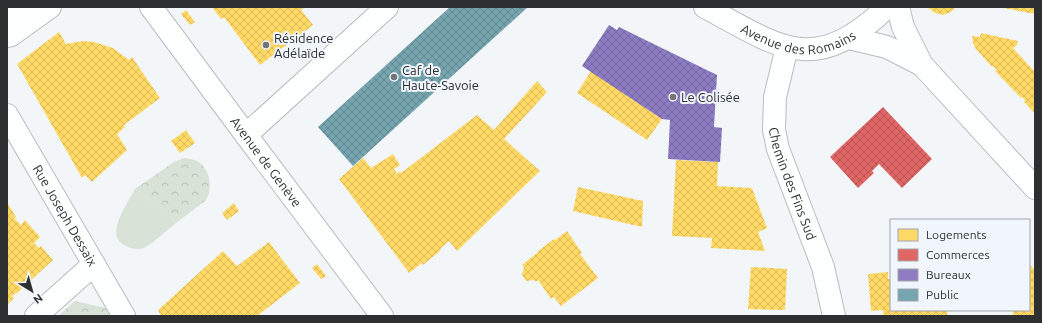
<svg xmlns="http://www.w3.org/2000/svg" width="1042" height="323" font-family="Ubuntu,sans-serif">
<defs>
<pattern id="park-crowns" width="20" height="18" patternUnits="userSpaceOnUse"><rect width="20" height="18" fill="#d8e2d7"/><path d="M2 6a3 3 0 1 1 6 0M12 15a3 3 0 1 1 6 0" fill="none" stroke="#bac2b9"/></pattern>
<pattern id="homes-cross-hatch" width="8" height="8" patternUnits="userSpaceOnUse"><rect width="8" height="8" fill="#ffd966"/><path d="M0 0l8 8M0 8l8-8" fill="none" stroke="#dbbb59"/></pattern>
<pattern id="shops-cross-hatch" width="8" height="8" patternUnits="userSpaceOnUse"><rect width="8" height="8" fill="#e06666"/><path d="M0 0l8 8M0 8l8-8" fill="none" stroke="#b65455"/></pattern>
<pattern id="offices-cross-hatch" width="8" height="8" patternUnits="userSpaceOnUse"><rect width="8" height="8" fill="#8e7cc3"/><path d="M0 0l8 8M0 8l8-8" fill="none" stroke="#74669f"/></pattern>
<pattern id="public-cross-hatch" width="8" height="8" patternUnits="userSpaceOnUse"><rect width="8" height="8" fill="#76a5af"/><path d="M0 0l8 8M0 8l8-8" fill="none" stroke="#61878f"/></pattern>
</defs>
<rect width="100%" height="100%" fill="#f3f6f9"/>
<path fill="#d8e2d7" d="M135,189L158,205L176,223C166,231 155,242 144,248C138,250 131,249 126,246C103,236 128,203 135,189Z"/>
<path fill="url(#park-crowns)" d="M184,158C189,159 193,159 197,161C210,168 214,190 205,201L176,223L158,205L135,189L174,162Z
M75,301L105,308L110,316H58Z"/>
<path fill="url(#homes-cross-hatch)" d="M212,7H305L301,10L313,25L260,65L224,17L221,19Z
M927,7H956L951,12L943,15L935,13Z
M1003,7H1035V14L1003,8Z
M186,10L195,22L190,25L181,14Z
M59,32L66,44L83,41L94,42L113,48L129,60L132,57L160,98L124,125L125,127L117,134L127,150L92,182L85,175L82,178L17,64Z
M981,33L1018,41L1017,45L1013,48L1035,72V114L1024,102L1025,100L1022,97L1021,98L995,71L997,70L993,66L992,67L976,49L973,43L972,36L980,37Z
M591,71L662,119L647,140L577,93Z
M537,81L547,92L504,139L540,171L457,251L449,241L440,249L441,250L423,265L422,263L409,273L339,179L363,158L371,168L393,154L400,165L394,169L397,174L400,171L401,173L477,115L494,130Z
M186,130L195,143L180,153L171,141Z
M676,160L718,162L717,186L752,188L767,228L758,232L765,251L711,248L712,238L672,236Z
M578,187L643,201L642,227L573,211Z
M7,202L16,217L14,218L21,225L25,220L40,237L34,243L39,248L41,246L53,260L16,294V293L12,296L14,298L7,305Z
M234,203L239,211L227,220L222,213Z
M567,231L582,253L580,254L598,278L561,306L554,297L551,299L538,280L536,282L534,280L526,281L522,275L524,267L522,265L538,252V251L554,239L555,240Z
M269,242L300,283L257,316H161L158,310L223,251L237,266Z
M317,264L326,276L321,279L312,268Z
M1029,264L1035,270V316H1014L1013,313V310H1029Z
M751,267L787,269L785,310L748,309Z
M888,272V279H891V310H947L948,316H883V310L871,311L868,274Z"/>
<path fill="url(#shops-cross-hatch)" d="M883,107L932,159L902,188L879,164L872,171L874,173L858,188L830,157Z"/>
<path fill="url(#offices-cross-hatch)" d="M609,25L617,30L619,27L717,75L714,127L722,128L720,162L668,159L670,120L662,119L582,66Z"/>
<path fill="url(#public-cross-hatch)" d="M450,7H528L353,166L318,127Z"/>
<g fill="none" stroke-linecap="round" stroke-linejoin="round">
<defs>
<g id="street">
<path id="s1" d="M705,7C781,48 814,77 887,7"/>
<path d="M898,7L903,27L922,65L1035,188"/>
<path d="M7,17L20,7"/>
<path d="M7,36L11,35L50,7"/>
<path d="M849,38L887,47L922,65"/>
<path id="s2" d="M787,47L775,97L774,130L778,149L823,267L834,316"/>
<path id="s3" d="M7,115L124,316"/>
<path d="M246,135L387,7"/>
<path d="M36,316L94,264"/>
</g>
<g id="secondary">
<path id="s4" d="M151,7L246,135L382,316"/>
</g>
</defs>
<use href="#street" stroke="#b9bcbe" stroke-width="24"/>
<use href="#secondary" stroke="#b9bcbe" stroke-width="24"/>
<use href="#street" stroke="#fdfefe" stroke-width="22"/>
<use href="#secondary" stroke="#fdfefe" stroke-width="22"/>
</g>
<g fill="#727577" stroke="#f0f6fc" stroke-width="1.5">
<circle cx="266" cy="45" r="4"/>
<circle cx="394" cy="77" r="4"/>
<circle cx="673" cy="97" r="4"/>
</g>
<g text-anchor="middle" stroke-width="4" stroke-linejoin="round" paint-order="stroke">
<g font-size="13" fill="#2d2f31" stroke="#f0f6fc">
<text dy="5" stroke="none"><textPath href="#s1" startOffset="102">Avenue des Romains</textPath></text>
<text dy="5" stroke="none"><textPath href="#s4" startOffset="193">Avenue de Genève</textPath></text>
<text dy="5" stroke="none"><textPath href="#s2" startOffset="141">Chemin des Fins Sud</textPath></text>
<text dy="5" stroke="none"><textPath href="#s3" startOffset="116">Rue Joseph Dessaix</textPath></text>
</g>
<g font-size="13" fill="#2d2f31" stroke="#f0f6fc" text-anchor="start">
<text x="274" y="43">Résidence<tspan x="274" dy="15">Adélaïde</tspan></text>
<text x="402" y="75">Caf de<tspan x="402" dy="15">Haute-Savoie</tspan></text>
<text x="681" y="102">Le Colisée</text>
</g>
</g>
<rect width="1042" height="323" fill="none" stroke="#2d2f31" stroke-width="16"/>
<rect x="890" y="219" width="140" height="92" fill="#f0f6fc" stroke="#a2a6ab"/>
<rect x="898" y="229" width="20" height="12" fill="#ffd966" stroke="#a2a6ab"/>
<text x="926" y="239" font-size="12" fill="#2d2f31">Logements</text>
<rect x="898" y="249" width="20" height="12" fill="#e06666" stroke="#a2a6ab"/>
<text x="926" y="259" font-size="12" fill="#2d2f31">Commerces</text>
<rect x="898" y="269" width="20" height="12" fill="#8e7cc3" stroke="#a2a6ab"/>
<text x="926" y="279" font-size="12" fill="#2d2f31">Bureaux</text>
<rect x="898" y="289" width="20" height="12" fill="#76a5af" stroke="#a2a6ab"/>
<text x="926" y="299" font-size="12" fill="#2d2f31">Public</text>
<g transform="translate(32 291) rotate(143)" stroke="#f0f6fc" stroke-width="3" paint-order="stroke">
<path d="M0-3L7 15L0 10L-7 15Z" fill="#2d2f31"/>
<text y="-6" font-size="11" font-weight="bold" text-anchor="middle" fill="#2d2f31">N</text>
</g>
</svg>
